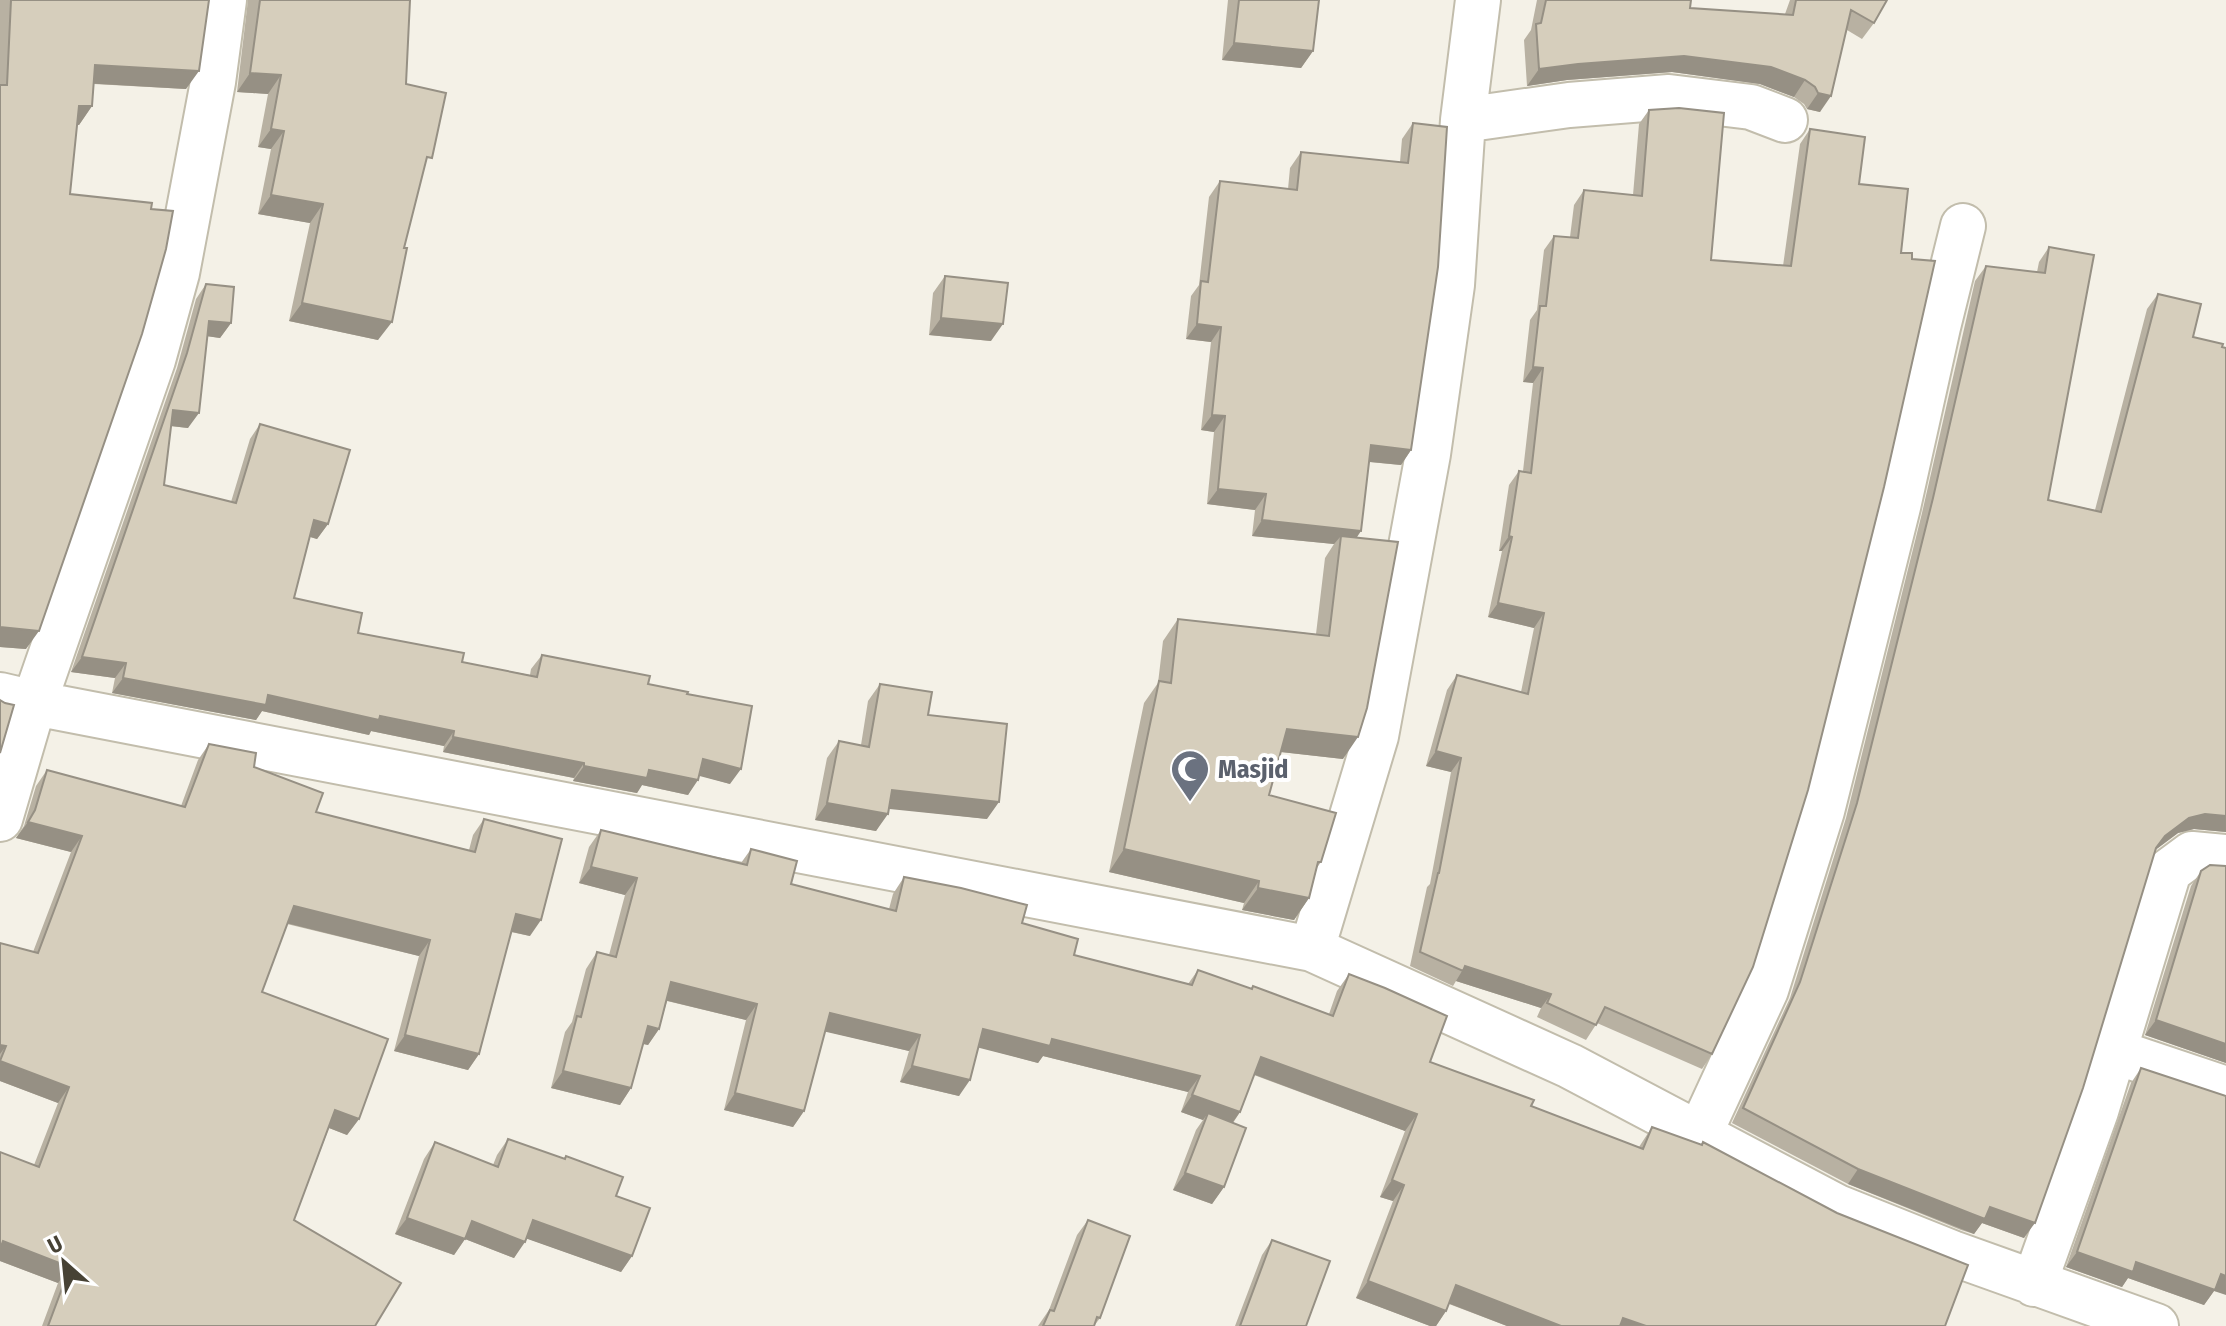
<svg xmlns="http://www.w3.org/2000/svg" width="2226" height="1326" font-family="'Fira Sans Condensed',sans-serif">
<rect width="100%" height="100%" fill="#f4f1e7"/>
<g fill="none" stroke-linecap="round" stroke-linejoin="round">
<defs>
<path id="minor" d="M1463,120L1569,105L1669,97L1751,107L1785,120
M0,695L34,703L1312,949L1570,1066L1837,1207L1952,1253L2156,1326
M0,819L34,703L153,360L177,273L213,82L224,0
M1312,949L1376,736L1428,454L1452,285L1463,120L1478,0
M2113,1051L2226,1089
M1699,1135L1766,990L1822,811L1898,507L1938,327L1963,226
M2034,1284L2096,1111L2169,871L2192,854L2226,857"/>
</defs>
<use href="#minor" stroke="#c2bdac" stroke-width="48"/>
<use href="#minor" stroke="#fff" stroke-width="44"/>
</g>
<path fill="#b8b1a2" d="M0,0H209L186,89L94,84L92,106L79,125H77L26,649L0,647Z
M248,0H410L406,84L424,168L378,340L289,321L310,223L258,214L271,149L258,147L268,94L237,92Z
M1228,0H1319L1313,51L1301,68L1222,60Z
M1537,0H1691L1690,8L1785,14L1790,0H1887L1874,23L1862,39L1847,30L1820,112L1807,109L1804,104L1794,97L1760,84L1672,72L1567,80L1527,86L1524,40L1531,30Z
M1649,110L1711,260L1783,266L1800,144L1810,129L1712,1054L1702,1069L1597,1023L1586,1040L1537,1017L1541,1008L1456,981L1453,986L1410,966L1427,887L1430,884L1451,772L1426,766L1447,690L1457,675L1521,692L1534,628L1488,617L1502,551H1499L1509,485L1519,471H1523L1533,383L1523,382L1530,320L1537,310L1544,250L1554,236L1570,237L1574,205L1584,190L1633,195L1639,124Z
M1413,123L1411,450L1401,465L1369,462L1357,537L1343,759L1281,752L1269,795L1321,862L1316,869L1309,898L1294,920L1242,910L1244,903L1109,872L1144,703L1158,683L1163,641L1178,619L1316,634L1325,558L1334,544L1252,536L1255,510L1207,504L1214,432L1201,430L1211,342L1186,339L1191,296L1199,285L1209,197L1220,181L1288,189L1290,168L1301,152L1400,162L1402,139Z
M2049,247L2048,500L2095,510L2147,309L2158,294L2193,337L2226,348V832L2194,829L2178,833L2155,850L2024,1238L1982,1223L1974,1234L1961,1230L1848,1184L1732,1123L1790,998L1846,818L1922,513L1975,281L1986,266L2037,272L2039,262Z
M945,276L991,341L929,335L933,293Z
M206,284L231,323L220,338L207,336L188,428L171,426L164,485L231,502L250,439L260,424L328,524L317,539L310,537L294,598L358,633L462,662L530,675L531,669L542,655L687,694L730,784L699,775L688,795L642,785L637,793L573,781L574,778L443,752L444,746L371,731L369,735L262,711L256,720L112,693L115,678L71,672L177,368L196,299Z
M880,684L928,715L987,819L889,808L876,831L815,820L827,758L839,741L861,745L868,701Z
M209,744L254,767L316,812L469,850L473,835L484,819L530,936L511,932L479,1054L468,1070L394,1051L419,956L287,924L262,992L359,1119L347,1135L329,1128L294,1220L375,1326H42L58,1283L0,1261V1152L34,1165L58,1103L0,1081V943L33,952L71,852L16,838L24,826L36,786L47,770L181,806L198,760Z
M601,830L741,863L751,849L791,884L889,909L893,894L904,877L1022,923L1074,955L1188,984L1198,970L1251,989L1253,986L1329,1014L1337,991L1349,974L1430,1062L1531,1106L1639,1147L1652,1127L1945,1326H1507L1449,1304L1446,1311L1436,1326H1430L1356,1298L1393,1201L1380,1197L1405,1131L1254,1075L1240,1112L1233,1123L1224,1187L1212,1204L1173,1190L1196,1130L1203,1120L1181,1112L1188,1092L1043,1056L1038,1063L979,1047L959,1096L900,1082L909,1051L825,1031L804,1111L793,1127L724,1110L746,1020L667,1001L659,1029L648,1045L643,1044L631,1088L620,1105L551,1088L565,1032L572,1022L586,969L597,952L609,955L625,895L579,883L589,847Z
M2226,866V1063L2145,1035L2191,886L2201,871Z
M2141,1068L2214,1291L2204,1305L2128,1278L2122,1287L2066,1267L2131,1083Z
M508,1139L564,1159L566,1156L616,1196L632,1256L621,1272L526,1238L514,1258L465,1239L454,1255L395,1234L424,1159L435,1142L493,1165L497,1155Z
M1088,1220L1100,1318L1094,1326H1038L1049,1310L1077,1235Z
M1272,1240L1306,1326H1235L1262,1255Z"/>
<path fill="#969084" d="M1234,43L1313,51L1301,68L1222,60Z
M1684,56L1771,67L1805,80L1794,97L1760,84L1672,72L1567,80L1527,86L1539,69L1578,64Z
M95,65L199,71L186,89L82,83Z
M250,73L281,75L268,94L237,92Z
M1818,93L1831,96L1820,112L1807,109Z
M79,106H92L79,125L66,124Z
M271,129L284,131L271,149L258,147Z
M271,195L323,204L310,223L258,214Z
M302,303L392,322L378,340L289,321Z
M941,318L1003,324L991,341L929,335Z
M209,321L231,323L220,338L199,335Z
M1197,324L1221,327L1211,342L1186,339Z
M1533,367L1543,368L1533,383L1523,382Z
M173,410L199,413L188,428L162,425Z
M1212,415L1225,416L1214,432L1201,430Z
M1371,445L1411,450L1401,465L1361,461Z
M1218,489L1266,494L1255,510L1207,504Z
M314,520L328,524L317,539L304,535Z
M1262,520L1361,531L1351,546L1341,536L1334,544L1252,536Z
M1509,536L1512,537L1502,551H1499Z
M1498,603L1544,613L1534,628L1488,617Z
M0,627L39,631L26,649L0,647Z
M82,657L126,663L115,678L71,672Z
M123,678L268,695L454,731L444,746L371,731L369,735L262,711L256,720L112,693Z
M1287,729L1358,737L1343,759L1272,751Z
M453,737L584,763L574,778L443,752Z
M1436,751L1461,758L1451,772L1426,766Z
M703,759L741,769L730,784L692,774Z
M584,766L649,770L698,780L688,795L642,785L637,793L573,781Z
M892,790L999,802L987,819L880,808Z
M827,803L888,814L876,831L815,820Z
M2205,814L2226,816V832L2194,829L2178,833L2154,851L2165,836L2189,818Z
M28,822L82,836L71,852L16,838Z
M1124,849L1259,881L1244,903L1109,872Z
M591,867L637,878L625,895L579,883Z
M1258,888L1309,898L1294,920L1242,910Z
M294,906L430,940L419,956L282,922Z
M516,914L541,920L530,936L504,930Z
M1465,966L1551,994L1541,1008L1456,981Z
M671,982L757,1004L746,1020L660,999Z
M830,1013L920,1035L909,1051L818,1030Z
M2156,1020L2226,1044V1063L2145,1035Z
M648,1026L659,1029L648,1045L636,1042Z
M983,1029L1052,1039L1200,1076L1188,1092L1043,1056L1038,1063L972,1046Z
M405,1035L479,1054L468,1070L394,1051Z
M0,1045L6,1046L0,1054Z
M1261,1057L1417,1114L1405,1131L1250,1073Z
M0,1061L69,1087L58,1103L0,1081Z
M912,1066L970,1080L959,1096L900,1082Z
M563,1071L631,1088L620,1105L551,1088Z
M735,1093L804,1111L793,1127L724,1110Z
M1192,1095L1240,1112L1228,1129L1208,1113L1203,1120L1181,1112Z
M335,1110L359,1119L347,1135L324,1126Z
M1858,1169L1990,1207L2035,1223L2024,1238L1982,1223L1974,1234L1848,1184Z
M1185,1173L1224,1187L1212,1204L1173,1190Z
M1392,1180L1404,1185L1393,1201L1380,1197Z
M407,1218L472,1221L525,1242L514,1258L465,1239L454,1255L395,1234Z
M533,1220L632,1256L621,1272L522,1237Z
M3,1241L70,1267L58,1283L0,1261V1246Z
M2077,1252L2221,1274L2226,1276V1295L2214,1291L2204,1305L2128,1278L2122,1287L2066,1267Z
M1368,1281L1446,1311L1436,1326H1430L1356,1298Z
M1456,1285L1561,1326H1507L1445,1302Z
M1623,1318L1646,1326H1618Z"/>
<path fill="#d6cebc" stroke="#969084" stroke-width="2" d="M11,0H209L199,71L95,65L92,106H79L70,194L152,203L151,209L173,211L166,249L142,334L39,631L0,627V85H7Z
M260,0H410L406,84L446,93L432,158L427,157L404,248H407L392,322L302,303L323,204L271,195L284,131L271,129L281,75L250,73Z
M1239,0H1319L1313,51L1234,43Z
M1546,0H1691L1690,8L1793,15L1796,0H1887L1874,23L1851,10L1831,96L1818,93L1815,87L1805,80L1771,67L1684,56L1578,64L1539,69L1536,24L1541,23Z
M1679,108L1724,113L1711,260L1791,266L1810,129L1865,137L1859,184L1908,189L1901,253H1912V259L1935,261L1884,487L1808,790L1753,967L1712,1054L1605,1007L1596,1025L1547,1003L1551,994L1465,966L1463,971L1420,952L1438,873H1439L1461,758L1436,751L1457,675L1528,694L1544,613L1498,603L1512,537L1509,536L1519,471L1531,473L1543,368L1533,367L1540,306H1546L1554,236L1578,238L1584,190L1642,196L1649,110Z
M1413,123L1447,127L1438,267L1411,450L1371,445L1361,531L1262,520L1266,494L1218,489L1225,416L1212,415L1221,327L1197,324L1201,281L1208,282L1220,181L1297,190L1301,152L1408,163Z
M2049,247L2094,255L2048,500L2101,512L2158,294L2201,304L2193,337L2223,344L2222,347L2226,348V816L2205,814L2189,818L2165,836L2156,848L2083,1088L2035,1223L1990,1207L1985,1219L1972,1214L1858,1169L1743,1108L1800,982L1857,803L1933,498L1986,266L2045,273Z
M945,276L1008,283L1003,324L941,318Z
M206,284L234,287L231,323L209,321L199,413L173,410L164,485L236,503L260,424L350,450L328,524L314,520L294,598L362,613L358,633L464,653L462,662L537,677L542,655L650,676L648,684L688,692L687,694L752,706L741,769L703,759L698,780L649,770L647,778L584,766V763L453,737L454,731L380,716L379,720L268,695L266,705L123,678L126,663L82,657L187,353Z
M1341,536L1398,542L1367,708L1358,737L1287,729L1269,795L1336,813L1321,862H1318L1309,898L1258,888L1259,881L1124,849L1159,681L1171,683L1178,619L1329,636Z
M880,684L932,692L928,715L1007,724L999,802L892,790L888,814L827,803L839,741L869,747Z
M0,700L5,703L14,705L0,753Z
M209,744L256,753L254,767L323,793L316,812L475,852L484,819L562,839L541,920L516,914L479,1054L405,1035L430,940L294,906L262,992L388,1039L359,1119L335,1110L294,1220L401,1283L375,1326H48L70,1267L3,1241L0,1249V1152L39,1167L69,1087L0,1061L6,1046L0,1045V943L38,953L82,836L28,822L35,810L47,770L185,807Z
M601,830L747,865L751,849L797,861L791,884L896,911L904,877L961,888L1027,905L1022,923L1078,939L1074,955L1192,985L1198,970L1252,989L1253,986L1333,1016L1349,974L1385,988L1447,1016L1430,1062L1534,1100L1531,1106L1643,1149L1652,1127L1702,1145L1703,1142L1837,1213L1968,1265L1945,1326H1646L1623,1318L1620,1326H1561L1456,1285L1446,1311L1368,1281L1404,1185L1392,1180L1417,1114L1261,1057L1240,1112L1192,1095L1200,1076L1052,1039L1050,1046L983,1029L970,1080L912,1066L920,1035L830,1013L804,1111L735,1093L757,1004L671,982L659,1029L648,1026L631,1088L563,1071L577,1016L581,1017L597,952L616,957L637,878L591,867Z
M2210,865L2226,866V1044L2156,1020L2201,871Z
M2141,1068L2226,1096V1276L2221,1274L2215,1290L2136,1262L2133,1272L2077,1252Z
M1208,1113L1246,1128L1224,1187L1185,1173Z
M508,1139L565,1159L566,1156L623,1177L616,1196L650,1208L632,1256L533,1220L525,1242L472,1221L465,1239L407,1218L435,1142L498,1167Z
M1088,1220L1130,1236L1100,1318L1097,1317L1094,1326H1043L1050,1310L1054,1311Z
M1272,1240L1330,1261L1306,1326H1240Z"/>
<defs>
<symbol id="mosque-pin" viewBox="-11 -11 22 30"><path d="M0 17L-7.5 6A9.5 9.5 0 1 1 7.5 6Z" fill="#6b7280" stroke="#fff"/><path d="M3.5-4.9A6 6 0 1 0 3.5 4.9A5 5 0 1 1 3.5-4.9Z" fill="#fff"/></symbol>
</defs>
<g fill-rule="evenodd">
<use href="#mosque-pin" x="1168" y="747" width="44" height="60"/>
</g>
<g text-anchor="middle" stroke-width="8" stroke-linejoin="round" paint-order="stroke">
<g font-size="26" font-weight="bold" fill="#5b616d" stroke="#fff" text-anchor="start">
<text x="1218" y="778">Masjid</text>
</g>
</g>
<g transform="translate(64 1262) rotate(333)" stroke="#ffffff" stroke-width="6" paint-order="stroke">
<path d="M0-6L14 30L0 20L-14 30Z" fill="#474235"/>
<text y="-12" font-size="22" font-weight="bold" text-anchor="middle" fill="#474235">U</text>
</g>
</svg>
